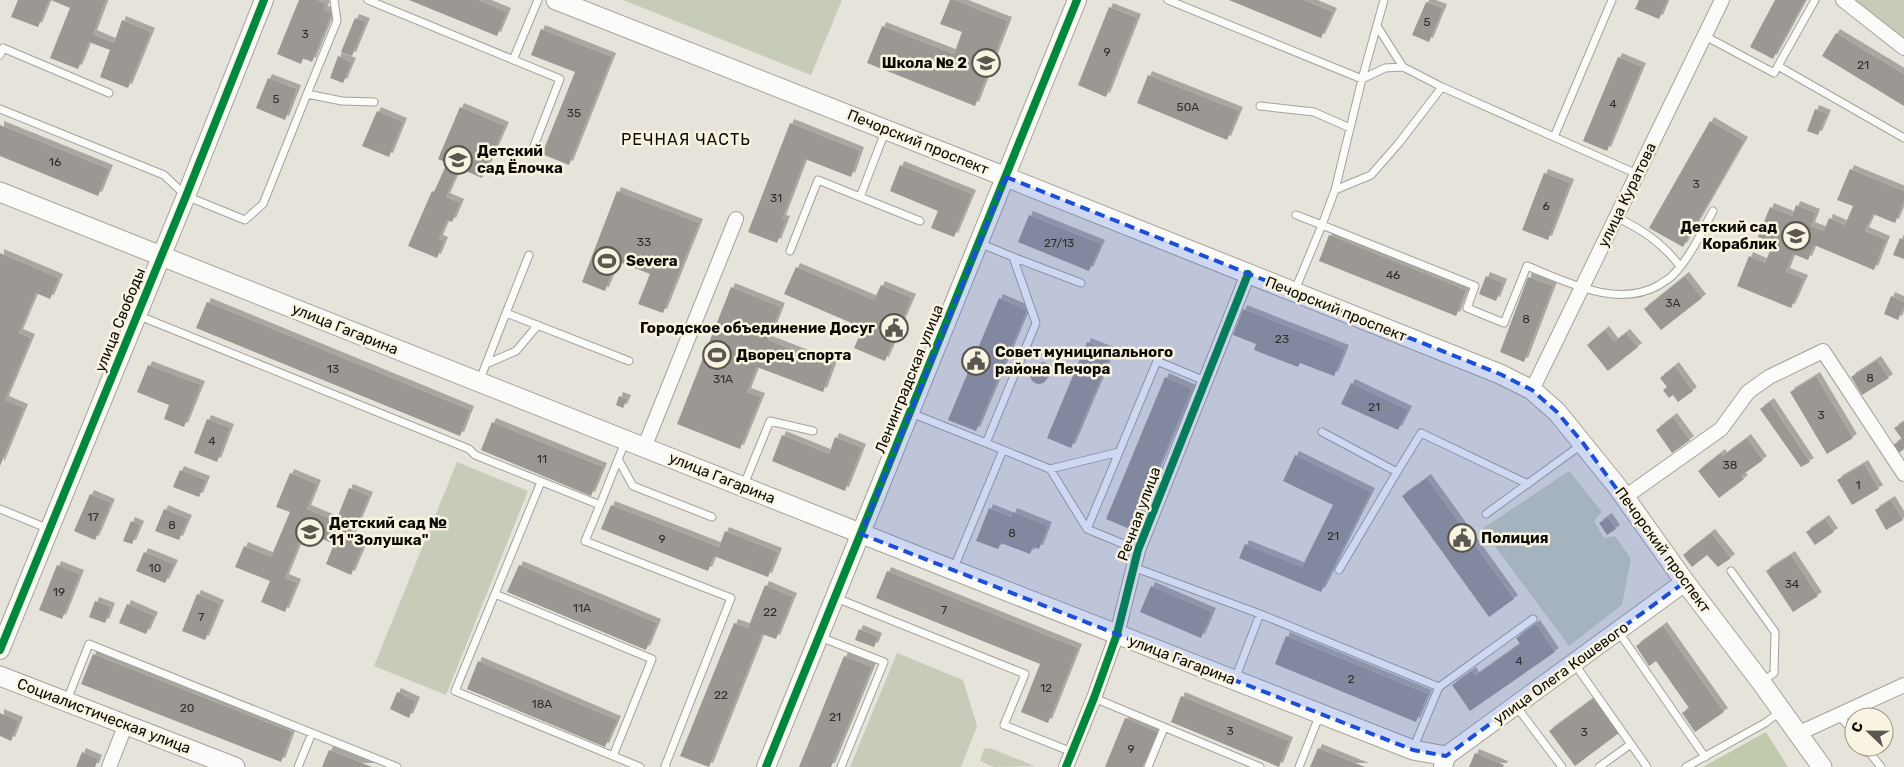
<svg xmlns="http://www.w3.org/2000/svg" width="1904" height="767" font-family="Rubik,sans-serif">
<defs>
<filter id="shadow"><feDropShadow dx="4" dy="-4" stdDeviation="0" flood-color="#0004"/></filter>
</defs>
<rect width="100%" height="100%" fill="#e6e3da"/>
<path fill="#c7ccb9" d="M623,0H842L811,75Z
M1848,0H1904V40Z
M457,462L528,491L446,695L374,666Z
M1569,471L1602,512L1594,521L1604,538L1615,536L1631,559L1622,605L1569,646L1482,529Z
M897,653L963,680L977,726L961,767H850Z
M990,748L1035,766L994,767L980,761L984,749Z"/>
<path fill="#c1caad" d="M1766,732L1788,767H1703Z"/>
<path fill="#9b9792" filter="url(#shadow)" d="M18,0H49L38,27L11,17Z
M51,0H106L93,34L114,43L122,20L151,32L128,88L100,77L110,50L89,42L78,69L50,58L70,8Z
M299,0H317L326,4L324,10L332,13L312,62L303,58L301,64L277,54Z
M409,0H478L507,12L497,36Z
M950,0H954L1008,21L975,106L867,63L882,26L954,54L962,32L940,24Z
M1229,0H1304L1333,12L1321,38Z
M1639,0H1667L1659,19L1635,9Z
M1775,0H1805L1773,59L1750,47Z
M1426,2L1443,8L1429,42L1412,35Z
M1109,7L1137,18L1106,97L1078,85Z
M355,18L366,22L352,56L341,52Z
M541,29L612,57L569,165L542,154L575,72L531,55Z
M1836,33L1904,74V106L1822,56Z
M338,56L352,62L343,83L330,78Z
M1618,57L1642,67L1607,151L1583,141Z
M1148,75L1239,111L1227,140L1137,103Z
M268,78L297,89L285,120L256,108Z
M460,107L505,126L482,178L459,168L446,197L460,203L452,222L447,220L439,239L444,241L437,258L408,246L432,191L434,192L447,163L438,159Z
M1815,109L1827,114L1818,135L1807,131Z
M377,111L403,122L389,157L362,146Z
M1710,121L1744,141L1683,247L1649,228Z
M790,123L860,151L851,177L805,159L782,219L786,220L777,243L748,232Z
M0,125L109,169L98,196L0,156Z
M900,165L972,194L954,237L931,228L938,211L890,191Z
M1850,169L1904,191V201L1895,223L1873,214L1865,231L1886,240L1874,270L1814,245L1808,260L1793,254L1786,272L1804,279L1791,308L1737,286L1749,256L1765,263L1773,243L1758,237L1770,207L1792,216L1796,205L1816,213L1811,226L1824,231L1829,218L1845,225L1853,206L1837,200Z
M1544,173L1570,183L1548,240L1522,230Z
M617,191L699,223L663,313L638,304L650,274L617,261L605,291L582,282Z
M1029,215L1101,244L1089,271L1018,242Z
M1329,235L1466,290L1456,316L1319,261Z
M1900,238L1904,240V259L1893,255Z
M0,253L59,278L50,299L36,293L19,333L31,338L5,400L24,408L0,466Z
M796,267L874,300L881,285L912,298L885,361L854,348L863,328L784,294Z
M1486,276L1503,283L1496,301L1479,294Z
M1685,276L1702,298L1661,330L1644,309Z
M1528,277L1553,286L1524,362L1500,352Z
M731,287L781,307L768,340L833,365L823,392L757,367L747,392L761,397L740,449L677,424Z
M1891,296L1904,302V306L1898,320L1884,314Z
M999,298L1027,310L976,431L948,420Z
M207,302L470,410L460,436L196,328Z
M1243,309L1345,349L1334,376L1300,363L1298,367L1254,350L1256,344L1233,335Z
M1605,330L1614,342L1626,333L1638,347L1608,371L1587,345Z
M1087,342L1112,352L1071,448L1047,438Z
M1877,360L1889,378L1862,395L1851,377Z
M148,365L201,385L184,427L164,419L169,405L137,392Z
M1675,366L1693,391L1678,402L1673,395L1669,398L1663,390L1667,387L1660,378Z
M1030 375a9 9 0 1 1 18 0a9 9 0 1 1-18 0Z
M1816,376L1853,438L1827,454L1790,392Z
M1165,377L1192,389L1132,530L1106,519Z
M1351,383L1408,410L1398,430L1341,404Z
M619,396L627,399L623,408L616,405Z
M1770,402L1810,462L1801,467L1760,409Z
M1673,417L1690,440L1672,453L1656,430Z
M207,419L230,428L217,462L194,453Z
M492,422L603,467L591,496L481,450Z
M1904,422V449L1899,453L1893,445L1902,439L1894,428Z
M782,435L829,454L835,437L862,448L845,491L772,461Z
M1747,438L1763,460L1741,476L1744,479L1719,498L1698,471L1721,453L1723,456Z
M1295,455L1371,492L1321,592L1239,558L1245,544L1302,567L1333,505L1283,481Z
M1864,464L1879,489L1852,505L1837,480Z
M180,470L206,480L199,497L173,487Z
M290,473L317,484L307,509L336,521L349,488L369,496L351,539L364,544L351,575L326,564L334,544L304,531L285,578L297,583L285,612L261,602L270,581L235,567L244,546L271,557L290,512L276,507Z
M1427,478L1514,599L1489,617L1402,496Z
M90,494L111,503L95,540L74,531Z
M1891,500L1903,520L1886,530L1875,510Z
M611,505L719,547L725,531L778,552L768,577L714,556L708,571L601,529Z
M989,508L1011,517L1013,512L1048,526L1039,549L1033,547L1030,554L1001,543L998,549L976,541Z
M164,509L188,519L179,540L155,531Z
M1608,517L1616,529L1607,535L1599,523Z
M1825,519L1834,532L1815,545L1806,532Z
M131,521L140,525L132,544L123,541Z
M1711,533L1731,558L1718,567L1707,555L1692,567L1683,555Z
M144,552L174,564L165,583L136,571Z
M1791,555L1818,596L1793,612L1766,571Z
M57,565L80,574L62,619L39,610Z
M519,565L657,623L646,650L507,592Z
M887,571L1078,648L1048,723L1021,712L1040,664L876,598Z
M765,585L793,597L776,639L762,634L709,767L680,756L734,623L748,628Z
M1151,586L1212,612L1201,638L1140,612Z
M197,594L220,604L205,640L182,631Z
M95,601L111,607L105,623L89,617Z
M127,604L154,616L146,634L119,623Z
M1536,624L1555,652L1470,711L1452,685L1472,671L1475,676L1520,644L1516,638Z
M1663,626L1724,712L1695,732L1682,713L1689,708L1656,661L1649,666L1636,646Z
M859,629L878,637L874,647L855,640Z
M1286,636L1428,694L1416,722L1275,664Z
M93,654L292,732L281,762L81,684Z
M844,656L872,667L831,767H799Z
M478,661L617,720L605,747L467,689Z
M397,692L416,701L409,718L390,709Z
M1181,696L1289,741L1279,767L1171,722Z
M1594,698L1619,733L1575,766L1549,731Z
M0,713L19,721L11,741L0,736Z
M1125,718L1158,732L1143,767H1105Z
M1318,748L1365,767H1310Z
M329,750L372,767H322Z
M82,752L98,759L95,767H76Z
M1475,753L1504,765L1503,767H1469Z"/>
<g fill="none" stroke-linecap="round" stroke-linejoin="round">
<defs>
<path id="service" d="M368,0L560,79L532,151
M1168,0L1362,79L1385,68L1403,67
M1377,26L1403,67L1442,87
M1705,36L1774,73L1815,0
M0,55L3,48L109,93
M513,60L538,0
M1778,66L1904,138
M307,94L342,101L374,102
M1260,106L1314,112L1350,128
M0,109L164,175L186,196L245,220L263,204L307,94L337,21L334,0
M1554,137L1612,0
M1335,190L1362,79L1384,0
M860,197L920,221
M1296,215L1322,225L1335,190L1371,175L1399,143L1442,87L1637,174
M1616,217C1643,230 1661,242 1680,266
M790,251L818,180L860,197L885,132
M1013,257L1081,283
M1295,290L1322,225L1475,286L1467,308L1504,323L1527,266C1567,282 1618,309 1659,285C1663,282 1668,280 1672,276C1690,258 1701,233 1713,211
M506,313L529,255
M137,315L469,449L475,455L600,505L625,442
M486,364L516,351L538,325
M479,382L506,313L629,361
M911,413L986,443L1036,323L1013,257L979,243
M1322,432L1397,472L1421,433L1528,484
M986,443L1050,469L1087,529L1138,550
M618,459L633,486L712,517
M1050,469L1119,452
M541,482L455,691L640,767
M743,487L770,421L813,431
M600,505L585,541L731,598L665,766L666,767
M0,509L49,529
M1486,514L1581,445
M1087,529L1157,361L1205,381
M1133,567L1260,614L1439,687L1413,749
M953,570L1003,450
M1339,570L1397,472
M1731,571L1775,632L1774,673L1762,682
M495,594L652,659L613,756
M836,598L1025,674L1004,725L1072,752
M1618,631L1705,757
M820,637L884,662L841,767
M1574,663L1647,767
M1235,679L1260,614
M1439,687L1533,619
M1094,698L1260,767
M67,700L89,644L397,767
M1516,706L1562,767
M1839,715L1854,733
M1865,747L1881,767
M298,767L312,733
M1148,767L1164,728
M1299,767L1320,714
M1599,767L1631,744
M1686,767L1765,723L1781,711"/>
<path id="minor" d="M1843,0L1904,48
M1532,390L1722,0
M644,448L736,219
M1625,497L1721,429L1748,392L1769,377L1823,351L1904,474
M1797,734L1904,685
M109,767L126,724
M1066,767L1094,698L1117,634L1138,550L1248,274"/>
<path id="tertiary" d="M0,650L186,196L264,0
M766,767L1077,0
M1443,767L1446,756L1685,582"/>
<path id="secondary" d="M556,0L1006,177L1500,374L1532,390L1557,412L1616,485L1685,582L1761,682L1822,767
M0,192L953,570L1413,750L1446,756
M0,676L235,767"/>
</defs>
<use href="#service" stroke="#a4a29b" stroke-width="9"/>
<use href="#minor" stroke="#a4a29b" stroke-width="16"/>
<use href="#tertiary" stroke="#a4a29b" stroke-width="20"/>
<use href="#secondary" stroke="#a4a29b" stroke-width="21"/>
<use href="#service" stroke="#fbfbf9" stroke-width="7"/>
<use href="#minor" stroke="#fbfbf9" stroke-width="14"/>
<use href="#tertiary" stroke="#fbfbf9" stroke-width="18"/>
<use href="#secondary" stroke="#fbfbf9" stroke-width="19"/>
<defs>
<path id="cycleway" d="M0,650L186,196L264,0
M766,767L1077,0
M1066,767L1094,698L1117,634L1138,550L1248,274"/>
</defs>
<use href="#cycleway" stroke="#f9f3e1" stroke-width="11"/>
<use href="#cycleway" stroke="#00873e" stroke-width="8"/>
</g>
<path fill="#1d4ed8" fill-opacity="0.2" stroke="#1d4ed8" stroke-width="4" stroke-dasharray="10 6" stroke-linejoin="round" d="M1006,177L1500,374L1532,390L1557,412L1583,443L1685,582L1446,756L1413,750L861,534Z"/>
<defs>
<symbol id="school-ring" viewBox="-11 -11 22 22"><circle r="9.5" fill="#f9f3e1" stroke="#595750" stroke-width="1.5"/><path d="M0-5L7-2L0 1L-7-2ZM-4 1L0 2.5L4 1V4Q0 6-4 4Z" fill="#595750"/></symbol>
<symbol id="stadium-ring" viewBox="-11 -11 22 22"><circle r="9.5" fill="#f9f3e1" stroke="#595750" stroke-width="1.5"/><path d="M0-5a6.5 5 0 1 0 0 10a6.5 5 0 1 0 0-10ZM-3.5-1.8h7v3.6h-7Z" fill="#595750"/></symbol>
<symbol id="civic-ring" viewBox="-11 -11 22 22"><circle r="9.5" fill="#f9f3e1" stroke="#595750" stroke-width="1.5"/><path d="M-.6-6.5H3V-4.5H.6V-3L4-1V1h2V6H-6V1h2V-1L-.6-3ZM-1.2 2.5V6h2.4V2.5Z" fill="#595750"/></symbol>
</defs>
<g fill-rule="evenodd">
<use href="#school-ring" x="970" y="47" width="32" height="32"/>
<use href="#school-ring" x="442" y="144" width="32" height="32"/>
<use href="#school-ring" x="1780" y="220" width="32" height="32"/>
<use href="#stadium-ring" x="591" y="245" width="32" height="32"/>
<use href="#civic-ring" x="878" y="312" width="32" height="32"/>
<use href="#stadium-ring" x="701" y="339" width="32" height="32"/>
<use href="#civic-ring" x="960" y="345" width="32" height="32"/>
<use href="#school-ring" x="294" y="516" width="32" height="32"/>
<use href="#civic-ring" x="1446" y="522" width="32" height="32"/>
</g>
<g text-anchor="middle" stroke-width="5" stroke-linejoin="round" paint-order="stroke">
<g font-size="12" fill="#302e29">
<text x="1427" y="26">5</text>
<text x="305" y="38">3</text>
<text x="1107" y="56">9</text>
<text x="1863" y="69">21</text>
<text x="276" y="103">5</text>
<text x="1613" y="108">4</text>
<text x="1188" y="111">50А</text>
<text x="574" y="117">35</text>
<text x="55" y="166">16</text>
<text x="1696" y="188">3</text>
<text x="776" y="202">31</text>
<text x="1546" y="210">6</text>
<text x="644" y="246">33</text>
<text x="1059" y="247">27/13</text>
<text x="1393" y="279">46</text>
<text x="1673" y="307">3А</text>
<text x="1526" y="323">8</text>
<text x="1282" y="343">23</text>
<text x="333" y="373">13</text>
<text x="1870" y="382">8</text>
<text x="723" y="383">31А</text>
<text x="1374" y="411">21</text>
<text x="1821" y="419">3</text>
<text x="212" y="445">4</text>
<text x="542" y="463">11</text>
<text x="1730" y="469">38</text>
<text x="1858" y="489">1</text>
<text x="93" y="521">17</text>
<text x="172" y="529">8</text>
<text x="1012" y="537">8</text>
<text x="1333" y="540">21</text>
<text x="662" y="543">9</text>
<text x="155" y="572">10</text>
<text x="1792" y="588">34</text>
<text x="59" y="596">19</text>
<text x="582" y="612">11А</text>
<text x="944" y="614">7</text>
<text x="770" y="616">22</text>
<text x="201" y="621">7</text>
<text x="1519" y="665">4</text>
<text x="1351" y="683">2</text>
<text x="1046" y="692">12</text>
<text x="721" y="699">22</text>
<text x="542" y="708">18А</text>
<text x="187" y="712">20</text>
<text x="835" y="721">21</text>
<text x="1230" y="735">3</text>
<text x="1584" y="736">3</text>
<text x="1131" y="753">9</text>
</g>
<g font-size="15" font-weight="bold" fill="#0d0b06" stroke="#f9f3e1" text-anchor="start">
<text x="967" y="68" text-anchor="end">Школа № 2</text>
<text x="477" y="156">Детский<tspan x="477" dy="17">сад Ёлочка</tspan></text>
<text x="1777" y="232" text-anchor="end">Детский сад<tspan x="1777" dy="17">Кораблик</tspan></text>
<text x="626" y="266">Severa</text>
<text x="875" y="333" text-anchor="end">Городское объединение Досуг</text>
<text x="995" y="357">Совет муниципального<tspan x="995" dy="17">района Печора</tspan></text>
<text x="736" y="360">Дворец спорта</text>
<text x="329" y="528">Детский сад №<tspan x="329" dy="17">11 "Золушка"</tspan></text>
<text x="1481" y="543">Полиция</text>
</g>
<g font-size="15" fill="#0d0b06" stroke="#f9f3e1">
<text transform="translate(918 142) rotate(22)" y="5">Печорский проспект</text>
<text transform="translate(1627 195) rotate(-64)" y="5">улица Куратова</text>
<text transform="translate(1336 309) rotate(22)" y="5">Печорский проспект</text>
<text transform="translate(120 320) rotate(-68)" y="5">улица Свободы</text>
<text transform="translate(345 329) rotate(22)" y="5">улица Гагарина</text>
<text transform="translate(909 379) rotate(-68)" y="5">Ленинградская улица</text>
<text transform="translate(722 478) rotate(22)" y="5">улица Гагарина</text>
<text transform="translate(1139 514) rotate(-70)" y="5">Речная улица</text>
<text transform="translate(1663 550) rotate(54)" y="5">Печорский проспект</text>
<text transform="translate(1182 660) rotate(21)" y="5">улица Гагарина</text>
<text transform="translate(1561 673) rotate(-36)" y="5">улица Олега Кошевого</text>
<text transform="translate(104 716) rotate(21)" y="5">Социалистическая улица</text>
</g>
<g font-size="16" letter-spacing="1" fill="#0d0b06" stroke="#f9f3e1">
<text x="686" y="145">РЕЧНАЯ ЧАСТЬ</text>
</g>
</g>
<g transform="translate(1869 732) rotate(292)"><circle r="24" fill="#f9f3e1" stroke="#9b9689"/>
<path d="M0-4L9 19L0 12L-9 19Z" fill="#595750"/>
<text y="-8" font-size="14" font-weight="bold" text-anchor="middle" fill="#0d0b06">С</text>
</g>
</svg>
